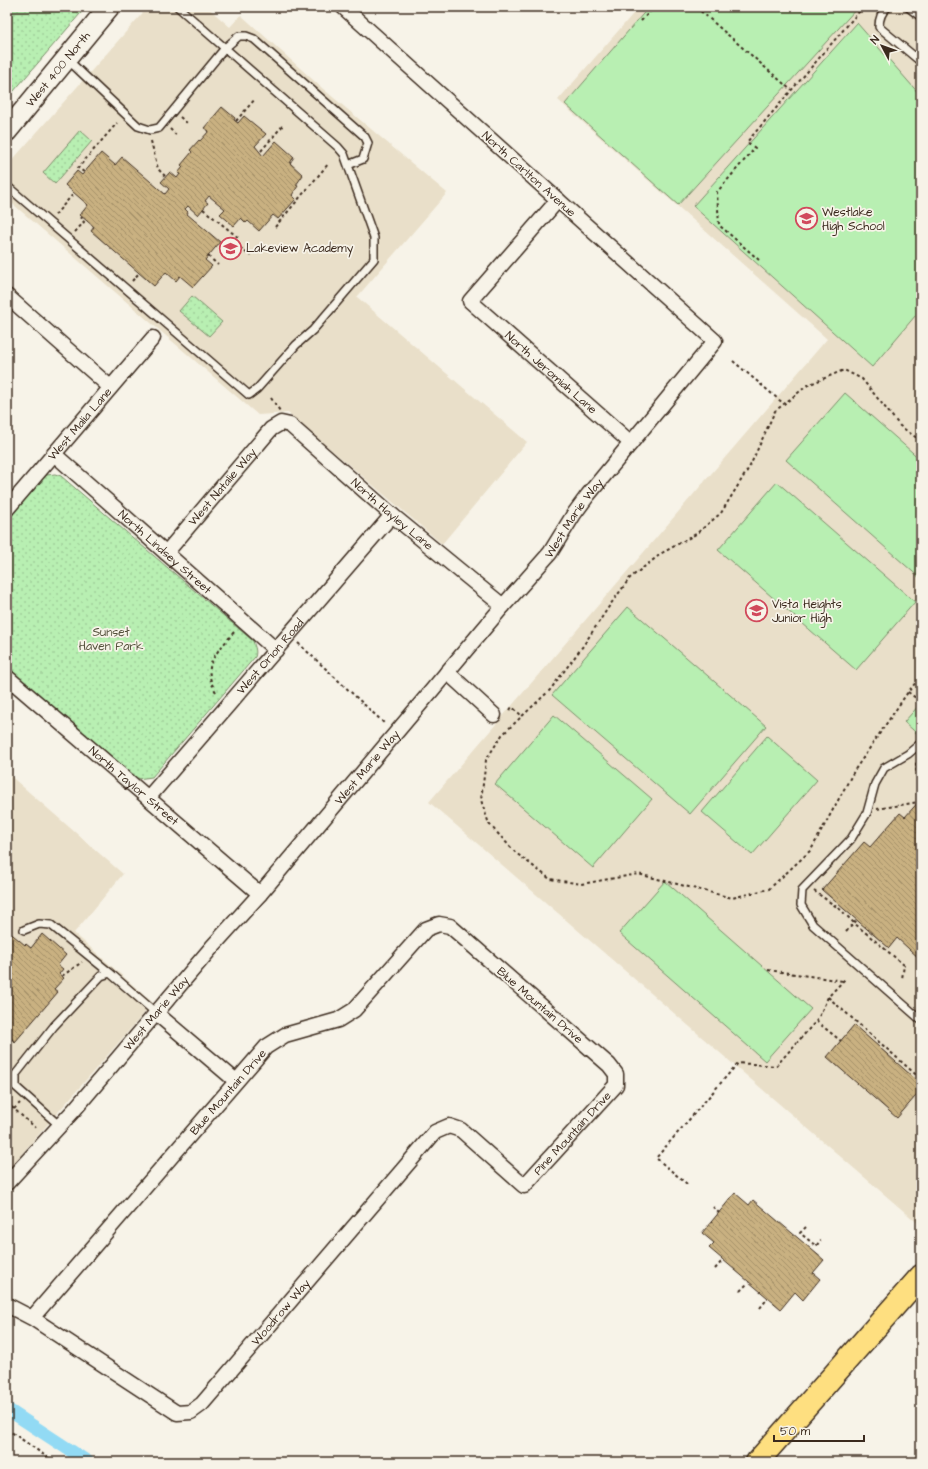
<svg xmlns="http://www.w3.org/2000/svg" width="928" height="1469" font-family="'Architects Daughter',sans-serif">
<defs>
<pattern id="grass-dots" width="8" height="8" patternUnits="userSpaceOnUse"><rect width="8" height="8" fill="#b8efb2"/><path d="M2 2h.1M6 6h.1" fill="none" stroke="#9fcd99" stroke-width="1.8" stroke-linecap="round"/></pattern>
<pattern id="building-back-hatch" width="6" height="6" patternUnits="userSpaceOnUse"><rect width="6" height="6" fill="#c9b181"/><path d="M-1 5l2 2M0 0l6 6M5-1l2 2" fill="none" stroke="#a49069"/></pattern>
</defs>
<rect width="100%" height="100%" fill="#f7f3e8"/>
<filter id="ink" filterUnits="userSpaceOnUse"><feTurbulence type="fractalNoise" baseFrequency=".025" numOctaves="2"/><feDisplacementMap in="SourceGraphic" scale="8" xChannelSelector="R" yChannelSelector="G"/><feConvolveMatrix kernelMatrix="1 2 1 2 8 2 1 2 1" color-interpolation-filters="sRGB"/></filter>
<g filter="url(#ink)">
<path fill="#e9dfc9" d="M148,7H207L230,27L241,15L322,88L447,193L357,297L527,442L442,544L288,413L258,415L7,199V166Z
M639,7H921V1226L429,802L827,339L558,100Z
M7,773L123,874L74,933L153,1003L7,1171Z"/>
<path fill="url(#grass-dots)" stroke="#7a8c68" d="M7,7H86L7,99Z
M80,130L92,141L55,184L43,173Z
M192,296L222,322L209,336L179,311Z
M55,474L61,476L253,641C255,647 257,651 255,657L152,777L137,779L130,775L7,669V519L41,479L47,475Z"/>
<path fill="#b8efb2" stroke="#7a8c68" d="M649,7H858L678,205L565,104Z
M857,23L921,96V309L872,367L693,206Z
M845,393L921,460V579L786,460Z
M777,482L915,602L856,670L718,550Z
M628,607L766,726L690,814L552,695Z
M921,703V737L904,722Z
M554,715L652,799L593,868L495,784Z
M767,736L817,780L752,855L702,812Z
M665,881L811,1009L765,1061L619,933Z"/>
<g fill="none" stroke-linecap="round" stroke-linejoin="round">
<path stroke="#92daf4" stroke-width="13" d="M7,1409L88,1462"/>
</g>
<path fill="url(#building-back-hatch)" stroke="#3b2a1e" d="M222,107L235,118L234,120L238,123L244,116L266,134L255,146L263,156L276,141L294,157L290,163L303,175L296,185L298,186L292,195L296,199L278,219L273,215L259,231L248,221L246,223L241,218L234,226L220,214L225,209L209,196L205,201L208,203L198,215L188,206L185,209L188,212L187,214L220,242L205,260L212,266L193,287L180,276L176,281L166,272L154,286L91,231L94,227L80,215L88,205L65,185L77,171L82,175L101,153L115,165L122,157L165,194L169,189L161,182L170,172L177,178L180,174L178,173L183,167L181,165L192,152L190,150L199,140L200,141L209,131L204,128Z
M921,799V960L897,938L889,948L822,890L864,842L870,847L900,813L905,817Z
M8,931L25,945L26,944L31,948L42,934L66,955L58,965L63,969L59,974L64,978L54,989L58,992L15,1042L11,1038L7,1043V932Z
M854,1025L921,1084V1090L897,1118L827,1057Z
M735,1193L749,1205L753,1200L824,1260L813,1273L820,1279L803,1300L795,1292L781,1309L709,1248L714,1243L702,1233Z"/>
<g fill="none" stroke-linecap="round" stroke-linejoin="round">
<defs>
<path id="lane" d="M888,7C881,12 879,19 879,27L921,62
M908,7L921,17
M68,60L138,126L150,130L159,128L225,48L239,36H246L254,39L365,137L368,143L363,159L348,165
M7,186L249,395L257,389L296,345L313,330L374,259V238L344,154L338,147L178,7
M921,743L908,754L884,768L875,784L867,813L851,839L802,890L801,905L813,925L921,1020
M24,930L39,924L51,925L110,973
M60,1126L16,1087V1074L54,1026L101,976L110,973L156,1013"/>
<g id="street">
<path id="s1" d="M558,200L470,301L631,443"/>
<path d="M7,296L110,387"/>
<path id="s2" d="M54,454L276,650"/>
<path id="s3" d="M7,509L153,338"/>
<path id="s4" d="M166,553L271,429L281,423L290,425L392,515L503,606"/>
<path d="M447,672L494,715"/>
<path id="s5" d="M7,677L260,894"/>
<path id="s6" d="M148,798L392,515"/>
<path d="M156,1013L236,1081"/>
<path id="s7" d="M7,1183L75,1109L212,947L260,894L503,606L550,553L574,514L588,495L715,341L343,7"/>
<path id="s8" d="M7,1305L32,1318L177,1413L191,1412L202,1404L435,1132L449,1126L461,1130L524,1186L616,1085V1074L609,1065L450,926L439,924L426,929L354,1010L338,1020L285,1035L266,1047L32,1318"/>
</g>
<g id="secondary">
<path id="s9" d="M7,131L109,7"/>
</g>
<path id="primary" d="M757,1462L921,1276"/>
</defs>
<use href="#lane" stroke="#3b2a1e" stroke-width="10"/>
<use href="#street" stroke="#3b2a1e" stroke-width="17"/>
<use href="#secondary" stroke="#3b2a1e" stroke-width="23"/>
<use href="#primary" stroke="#3b2a1e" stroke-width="25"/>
<path stroke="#3b2a1e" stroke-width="2" stroke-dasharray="3 3" stroke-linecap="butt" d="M696,7L791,90
M641,21L654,7
M180,117L187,123
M236,121L255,99
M170,129L176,135
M151,141L158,169L165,176
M261,151L284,124
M84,172L78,168L117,123
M203,209L240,239
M55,215L74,193
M275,227L329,163
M75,232L84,222L81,219L82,217
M236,244L250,256
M208,256L218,265
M759,260L719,225L717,192L755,148L747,142L863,7
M132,281L139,273
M733,361L784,404
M271,398L280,411
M921,441L900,426L862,379L844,370L808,385L775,411L750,466L721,513L696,534L662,553L630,578L610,605L583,646L550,690L502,735L486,760L481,800L489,824L516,853L550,879L581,884L638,874L732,898L769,889L811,850L854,771L908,692L921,676
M298,643L384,723
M216,692C200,665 217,653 234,632
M908,692L921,702
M510,710L512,707L522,716
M877,809L918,802L916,760
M814,891L841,910L854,923L904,965L902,979
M846,932L857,920
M768,970L843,981
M62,976L82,962
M828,997L921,1079
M816,1021L841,1041
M917,1100L921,1096
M7,1103L36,1128
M14,1109L20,1103
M687,1184L656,1158L738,1063L776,1066L818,1019L828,997L845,979
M713,1207L719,1213
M806,1227L800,1233L816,1246L821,1240
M715,1269L723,1260
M740,1291L749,1282
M760,1308L768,1298
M7,1429L54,1462"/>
<use href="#lane" stroke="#f7f3e8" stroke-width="7"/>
<use href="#street" stroke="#f7f3e8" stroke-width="14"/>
<use href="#secondary" stroke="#f7f3e8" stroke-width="20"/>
<use href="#primary" stroke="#fedf80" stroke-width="22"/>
</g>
</g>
<defs>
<symbol id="school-ring" viewBox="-11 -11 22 22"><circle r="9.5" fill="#f7f3e8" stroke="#d1495b" stroke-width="1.5"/><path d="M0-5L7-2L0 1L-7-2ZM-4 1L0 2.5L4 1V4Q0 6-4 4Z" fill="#d1495b"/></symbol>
</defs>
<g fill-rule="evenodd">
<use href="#school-ring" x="794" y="206" width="25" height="25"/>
<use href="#school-ring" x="218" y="236" width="25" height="25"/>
<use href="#school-ring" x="744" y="598" width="25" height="25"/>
</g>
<g text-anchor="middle" stroke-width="3.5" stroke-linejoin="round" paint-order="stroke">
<g font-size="12" fill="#3b2a1e" stroke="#f7f3e8">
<text dy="4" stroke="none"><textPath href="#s9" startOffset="80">West 400 North</textPath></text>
<text transform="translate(529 174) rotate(42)" y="4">North Carlton Avenue</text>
<text dy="4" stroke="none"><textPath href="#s1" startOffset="242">North Jeromiah Lane</textPath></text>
<text dy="4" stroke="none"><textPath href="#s3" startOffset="112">West Malia Lane</textPath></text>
<text dy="4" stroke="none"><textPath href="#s4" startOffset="87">West Natalie Way</textPath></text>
<text dy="4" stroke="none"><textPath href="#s4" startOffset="319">North Hayley Lane</textPath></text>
<text dy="4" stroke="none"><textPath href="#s7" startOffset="874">West Marie Way</textPath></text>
<text dy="4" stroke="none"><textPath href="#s2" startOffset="148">North Lindsey Street</textPath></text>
<text dy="4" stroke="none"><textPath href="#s6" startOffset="187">West Orion Road</textPath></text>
<text dy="4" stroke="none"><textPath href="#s7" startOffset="550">West Marie Way</textPath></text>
<text dy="4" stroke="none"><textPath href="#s5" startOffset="167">North Taylor Street</textPath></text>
<text transform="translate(540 1005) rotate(41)" y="4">Blue Mountain Drive</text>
<text dy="4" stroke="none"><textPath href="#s7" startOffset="226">West Marie Way</textPath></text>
<text transform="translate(228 1092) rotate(-49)" y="4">Blue Mountain Drive</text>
<text dy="4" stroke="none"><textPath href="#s8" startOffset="771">Pine Mountain Drive</textPath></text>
<text dy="4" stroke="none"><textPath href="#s8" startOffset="350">Woodrow Way</textPath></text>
</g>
<g font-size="12" fill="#3b2a1e" stroke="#f7f3e8" text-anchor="start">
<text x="822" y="216">Westlake<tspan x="822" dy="14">High School</tspan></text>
<text x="246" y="252">Lakeview Academy</text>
<text x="772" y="608">Vista Heights<tspan x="772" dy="14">Junior High</tspan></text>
</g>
<g font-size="12" fill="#54513c" stroke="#f7f3e8">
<text x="111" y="636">Sunset<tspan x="111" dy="14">Haven Park</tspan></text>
</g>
</g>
<rect width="928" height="1469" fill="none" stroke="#f7f3e8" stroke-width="24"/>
<rect x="12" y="12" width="904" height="1445" fill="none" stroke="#3b2a1e" stroke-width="1.5" filter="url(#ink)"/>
<g transform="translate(882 46) rotate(311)" stroke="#f7f3e8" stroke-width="3" paint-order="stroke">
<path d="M0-3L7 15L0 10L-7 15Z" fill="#3b2a1e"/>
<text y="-6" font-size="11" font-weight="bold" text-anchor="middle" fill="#3b2a1e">N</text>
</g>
<path d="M774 1435v6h90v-6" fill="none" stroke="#3b2a1e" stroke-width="2"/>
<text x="780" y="1435" font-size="12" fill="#3b2a1e" stroke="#f7f3e8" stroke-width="3" paint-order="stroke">50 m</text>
</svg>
